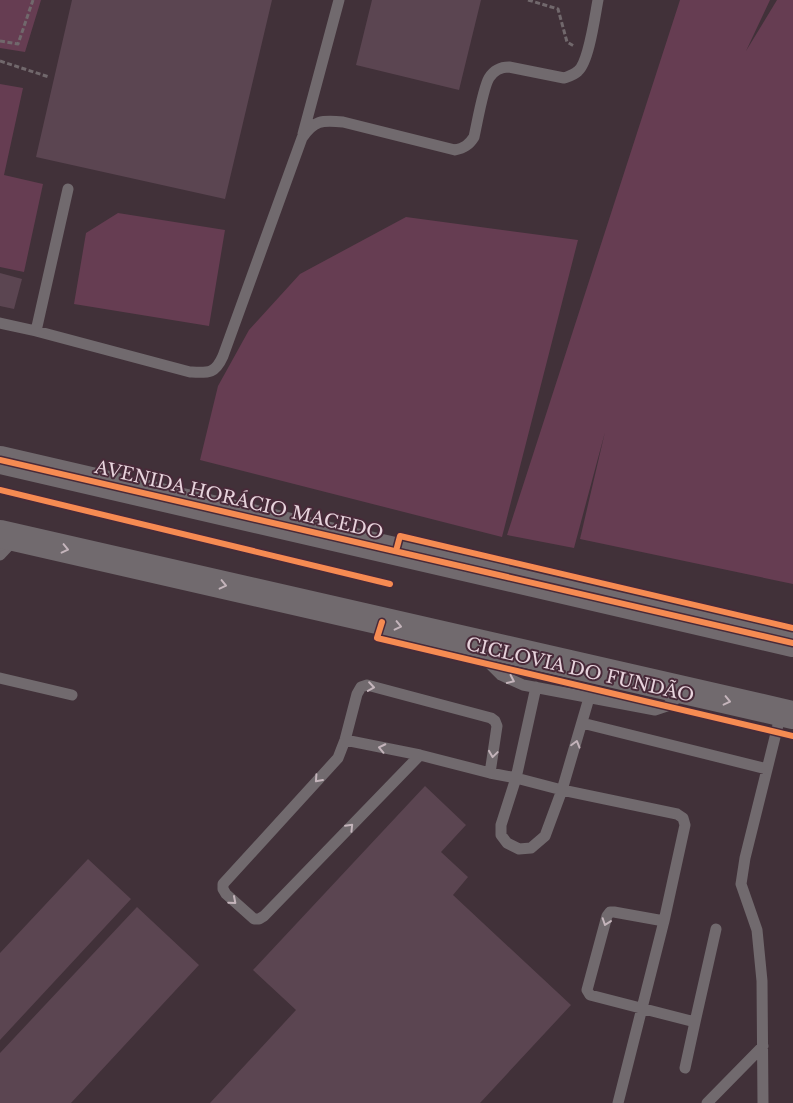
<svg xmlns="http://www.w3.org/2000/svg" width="793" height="1103" font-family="'Libre Baskerville',serif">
<rect width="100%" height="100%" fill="#413139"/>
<path fill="#663d52" d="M0,0H41L25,52L0,48Z
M680,0H770L746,51L777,0H793V584L580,539L605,432L574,548L507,535Z
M0,84L23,88L4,175L43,184L24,272L0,267Z
M118,213L225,230L209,326L74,304L86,233Z
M406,217L578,240L502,537L200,460L218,386L249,330L300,274Z"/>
<path fill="#5b4551" d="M72,0H272L225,199L36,157Z
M372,0H481L459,90L356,65Z
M0,273L22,279L14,309L0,306Z
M425,786L466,825L441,852L468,877L453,895L571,1005L480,1103H210L296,1010L253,970Z
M88,859L131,899L0,1040V953Z
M137,907L199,965L71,1103H0V1053Z"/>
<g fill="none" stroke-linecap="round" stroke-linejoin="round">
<path stroke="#71686c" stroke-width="3" stroke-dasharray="5 2.5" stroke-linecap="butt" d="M528,0L558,9L567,42L574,46
M0,41L18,44L33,0
M0,61L49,77"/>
<path stroke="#716a6e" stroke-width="11" d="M303,134L339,0
M0,323L36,331L190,372C209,373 215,374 223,356L302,138C314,120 322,120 343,122L455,150C464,148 469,145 474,137C477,124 483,88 489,78C494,70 500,67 509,67L564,78C570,76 574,75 578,71C589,62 595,15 598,0
M36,331L68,189
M0,555L16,538
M481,646L490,664L501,675L523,685L655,710L667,706L684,692
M0,678L72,695
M536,687L516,778L501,825V835L507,843L519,849L531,848L545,836L562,790L589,698
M582,723L767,769
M345,740L420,755L490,773L516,778L562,790L677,814L683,818L685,825L664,921L618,1103
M420,755L264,916L259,919H254L226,894L223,889V884L338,758L345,740L357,694L361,687L367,685L491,718L495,721L497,726L490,773
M664,921L614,912H610L607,916L587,990L590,995L695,1022L716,929
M685,1068L695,1022
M707,1103L763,1046
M763,1103L762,981L757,930L741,884L745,858L781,713"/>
<path stroke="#716a6e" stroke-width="28" d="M0,460L793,643
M0,534L793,715"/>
<defs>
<path id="cycleway" d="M0,460L793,643
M0,490L390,584
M396,551L400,536L793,628
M382,622L377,638L793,736"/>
</defs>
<use href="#cycleway" stroke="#482a39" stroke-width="9"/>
<use href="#cycleway" stroke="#f68b52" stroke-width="6"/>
</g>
<defs><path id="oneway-chevron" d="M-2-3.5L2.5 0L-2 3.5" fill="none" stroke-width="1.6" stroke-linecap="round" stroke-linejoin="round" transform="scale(1.25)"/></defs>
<g stroke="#c4b4bb">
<use href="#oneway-chevron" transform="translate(65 549) rotate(13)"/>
<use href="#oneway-chevron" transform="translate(223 585) rotate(13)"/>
<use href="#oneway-chevron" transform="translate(398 626) rotate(13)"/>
<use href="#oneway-chevron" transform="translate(511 680) rotate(25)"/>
<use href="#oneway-chevron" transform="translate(371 687) rotate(8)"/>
<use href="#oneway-chevron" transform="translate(727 701) rotate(13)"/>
<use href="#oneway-chevron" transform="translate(576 744) rotate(-74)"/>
<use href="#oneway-chevron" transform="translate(382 748) rotate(-168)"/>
<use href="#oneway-chevron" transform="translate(493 754) rotate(98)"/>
<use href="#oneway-chevron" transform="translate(318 779) rotate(132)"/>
<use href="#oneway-chevron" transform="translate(350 827) rotate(-46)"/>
<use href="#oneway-chevron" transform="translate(233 901) rotate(41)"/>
<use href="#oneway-chevron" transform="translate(606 922) rotate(109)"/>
</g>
<g text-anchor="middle" stroke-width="4" stroke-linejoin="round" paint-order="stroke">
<g font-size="18" fill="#e7d3dc" stroke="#482a39">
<text transform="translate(239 500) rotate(13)" y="6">AVENIDA HORÁCIO MACEDO</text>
<text transform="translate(580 670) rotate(13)" y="6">CICLOVIA DO FUNDÃO</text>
</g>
</g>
</svg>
